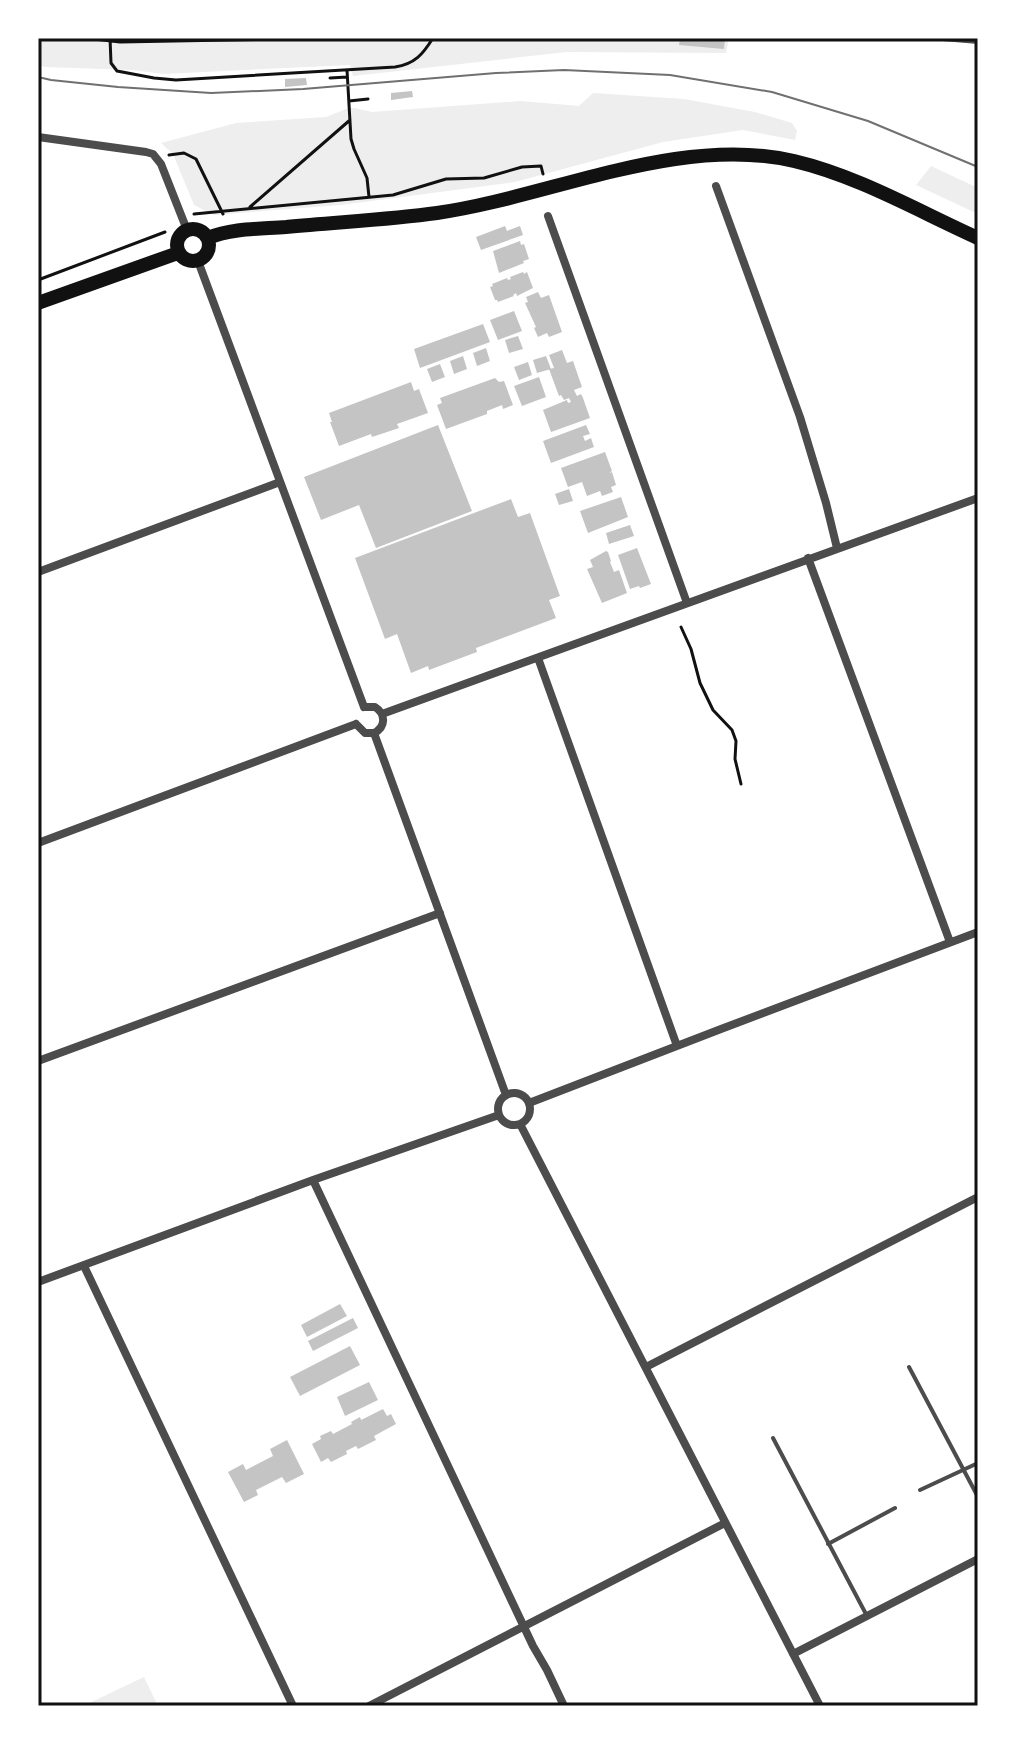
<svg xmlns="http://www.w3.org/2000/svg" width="1016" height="1744" font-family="Jost,sans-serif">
<rect width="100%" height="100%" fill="#fff"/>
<path fill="#eee" d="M38,38H729L726,53L567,52L353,76L350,65L163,74L133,70L45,67L38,65Z
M593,93L684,99L755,112L792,123L797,131L795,140L743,130L663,142L515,182L341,205L214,215L194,205L173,154L161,143L236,123L326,117L346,109L355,108L372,112L521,101L579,106Z
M931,166L978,188V214L916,185Z
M144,1677L158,1706H83Z"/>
<path fill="#c4c4c4" d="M680,38H725L724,49L679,45Z
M306,78L307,85L285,87V79Z
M412,91L413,97L391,100V93Z
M505,226L507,231L520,226L523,235L481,250L476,237Z
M520,241L521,245L524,244L529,259L523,261L524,263L499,273L493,251Z
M523,272L524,274L527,272L533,288L517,296L516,293L513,295L514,296L498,302L497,300H495L490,287L493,286L492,284L507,278L508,280L511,279L510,277Z
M538,292L541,298L549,295L562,332L549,337L547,333L538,337L534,328L536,327L525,303L528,302L526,297Z
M514,311L522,331L498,340L490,320Z
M483,324L490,342L420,368L414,349Z
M518,336L523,349L509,353L505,340Z
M486,348L490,361L477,366L473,353Z
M562,350L567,363L573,361L582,387L574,390L577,396L581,394L583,398L590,418L551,432L543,410L567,400L568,403L571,402L569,398L564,400L561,395L559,396L549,369L554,368L549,355Z
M463,356L467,369L454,374L450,361Z
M546,356L551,369L537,373L533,360Z
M528,362L532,375L519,380L514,367Z
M440,364L445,377L432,382L427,369Z
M539,377L546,397L522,406L514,386Z
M495,378L499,382L504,381L513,405L503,409L502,405L487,411V414L446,429L437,405L442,403L440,398Z
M411,382L414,391L419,389L428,413L397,424L399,428L372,437L371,434L339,446L330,422H332L329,413Z
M438,425L472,511L376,548L359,505L321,520L304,477Z
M586,425L590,434L583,436L585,441L591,438L594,447L551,463L543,441Z
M605,452L612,471L609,473L612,472L616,485L611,487L613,492L602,496L600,491L587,496L582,482L568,487L561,468Z
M569,489L573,501L559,505L555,494Z
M621,497L628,517L588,533L580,511Z
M511,499L518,517L530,513L560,596L549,600L556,618L476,648L477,652L429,670L428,666L411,673L397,634L385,639L355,558Z
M630,525L634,536L609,544L606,533Z
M637,548L651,584L640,588L639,586L630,589L618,555Z
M606,551L608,552L611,561L610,562L614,572L619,570L627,593L602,603L587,569L593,567L590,560Z
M340,1304L347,1316L307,1337L301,1325Z
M353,1318L358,1328L313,1351L308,1341Z
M350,1346L360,1365L300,1396L290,1377Z
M369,1382L378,1400L345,1416L337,1397Z
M383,1409L387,1416L391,1414L396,1424L374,1436L376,1440L358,1449L356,1446L346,1451L347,1454L331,1462L328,1458L321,1462L312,1444L321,1439L320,1436L331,1431L333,1434L352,1424L351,1422L360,1417L361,1420Z
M287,1440L304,1474L286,1483L282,1477L256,1490L258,1495L244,1502L228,1472L243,1464L246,1470L273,1456L270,1449Z"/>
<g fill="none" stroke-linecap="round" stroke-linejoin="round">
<path stroke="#111" stroke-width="3" d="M85,38L120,42L332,38
M110,38L111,63L117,71L154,78L176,80L395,67C415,64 423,54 433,38
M347,70L351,139L354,149L367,178L369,197
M330,78L347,77
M349,101L368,99
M169,155L184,153L196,159L223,214
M250,207L350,120
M194,214L393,195L446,179L484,178L522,167L541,166L543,174
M38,280L165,232
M681,627L691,649L700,683L713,710L732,730L736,741L735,759L741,784"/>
<path stroke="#4c4c4c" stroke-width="4" d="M931,38L978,42
M909,1367L978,1497
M773,1438L867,1616
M920,1490L978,1463
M828,1544L895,1508"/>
<path stroke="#4c4c4c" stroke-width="8" d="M38,137L146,152L153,154L161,164L187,230
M716,186L800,417L826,503L837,548
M548,216L687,603
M198,261L364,707
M808,558L950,942
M38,572L280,482
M538,658L677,1046
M364,707H375C386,714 386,727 374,733
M382,714L978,498
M356,724L365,733H374
M374,733L506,1095
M38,843L356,724
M38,1061L440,913
M498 1109a16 16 0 1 1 32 0a16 16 0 1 1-32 0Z
M529,1103L721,1029L978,932
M520,1124L820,1706
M313,1180L533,1646L547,1670L564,1706
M84,1266L293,1706
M38,1282L313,1180L499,1115
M646,1367L978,1197
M793,1654L978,1559
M369,1706L725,1523"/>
<path stroke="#111" stroke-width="14" d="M177 245a16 16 0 1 1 32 0a16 16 0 1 1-32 0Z
M208,238C232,228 260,229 286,227C336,222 387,220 437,213C550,197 679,134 794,161C858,176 918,211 978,238
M38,303L178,253"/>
<path stroke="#707070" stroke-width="2" d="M38,77L51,80L118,87L211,93L303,89L496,73L564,70L670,75L772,92L868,121L978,167"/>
</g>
<rect width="1016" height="1744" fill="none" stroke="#ffffff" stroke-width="80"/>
<rect x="40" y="40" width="936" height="1664" fill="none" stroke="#111" stroke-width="3"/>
</svg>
